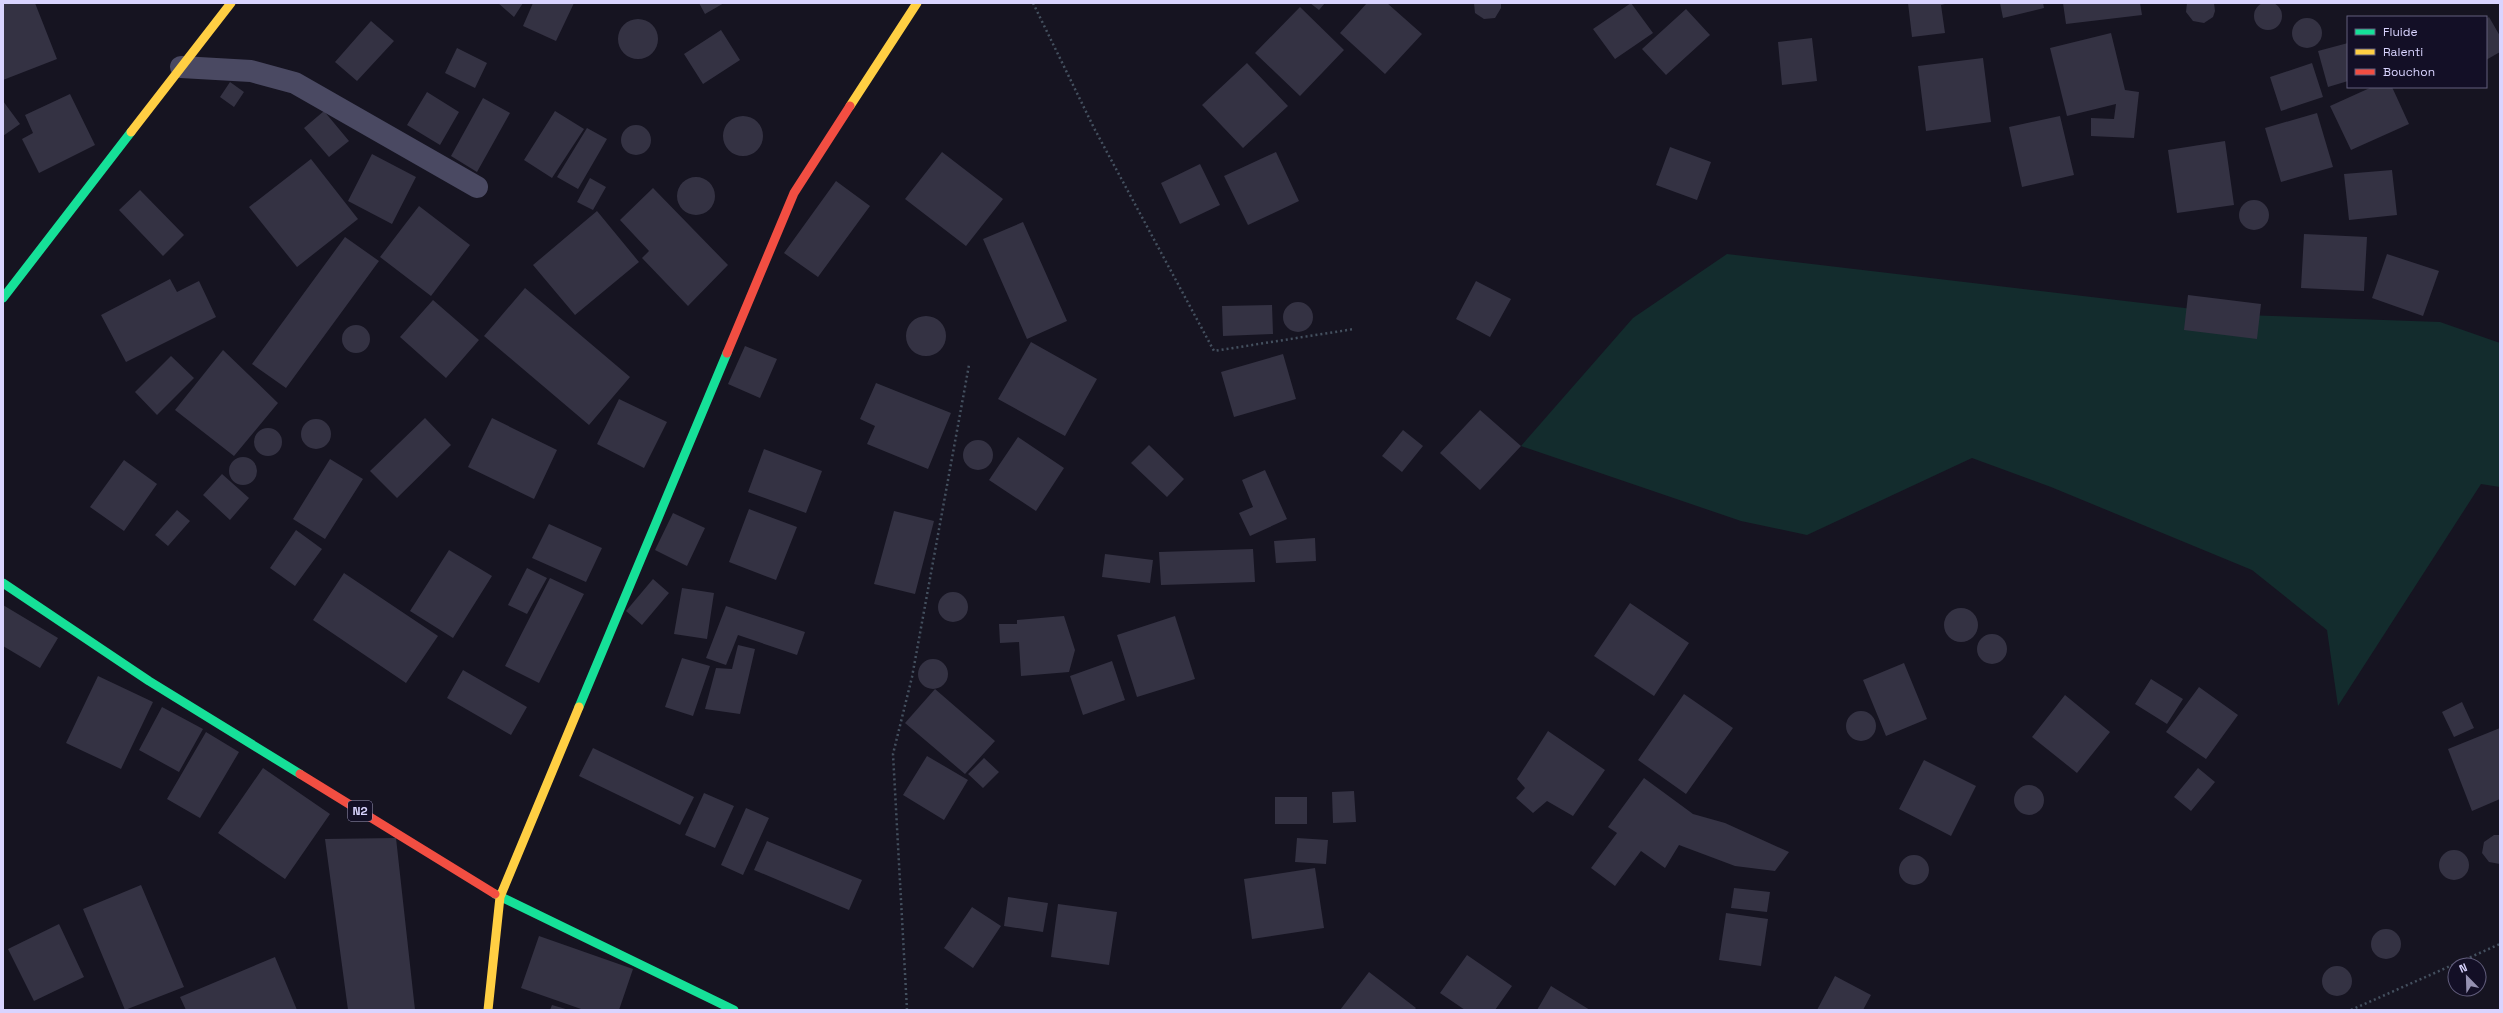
<svg xmlns="http://www.w3.org/2000/svg" width="2503" height="1013" font-family="'Space Grotesk',sans-serif">
<rect width="100%" height="100%" fill="#161421"/>
<path fill="#132c2d" d="M1727,254L2244,315L2440,322L2500,343V487L2481,484L2338,706L2327,630L2252,570L2051,487L1972,458L1807,535L1741,521L1521,446L1633,318Z"/>
<path fill="#343243" d="M2254 16a14 14 0 1 1 28 0a14 14 0 1 1-28 0Z
M6,3H35L57,59L3,80V4Z
M498,3H523L514,17Z
M533,3H574L556,41L523,26Z
M699,3H724L705,14Z
M1310,3H1325L1319,10Z
M1367,3H1387L1422,34L1385,74L1340,33Z
M1474,3H1501V8L1495,18L1484,19L1475,13Z
M1631,3L1653,33L1615,59L1593,29Z
M1908,3H1949L1941,5L1945,33L1912,37Z
M2000,3H2043L2044,8L2003,18Z
M2063,3H2140L2142,15L2066,24Z
M2187,3H2214L2215,11L2213,17L2204,23L2193,21L2186,12Z
M1300,7L1344,50L1300,96L1255,53Z
M1686,9L1710,35L1666,75L1642,49Z
M2489,17L2500,36V52L2486,60V19Z
M2292 33a15 15 0 1 1 30 0a15 15 0 1 1-30 0Z
M618 39a20 20 0 1 1 40 0a20 20 0 1 1-40 0Z
M371,21L394,41L357,81L335,62Z
M721,30L740,60L703,84L684,54Z
M2111,33L2125,90L2139,92L2134,138L2091,136V118L2114,119L2116,104L2067,116L2050,48Z
M1812,38L1817,81L1782,85L1778,42Z
M2348,43V81L2328,87L2318,51Z
M457,48L487,63L475,88L445,73Z
M1983,58L1991,122L1926,131L1918,66Z
M1247,63L1288,106L1243,148L1202,105Z
M2312,63L2323,97L2281,111L2270,77Z
M230,82L244,92L234,107L220,97Z
M2372,87H2392L2409,124L2351,150L2330,106Z
M427,92L459,112L440,145L407,125Z
M70,94L95,145L39,173L22,139L33,133L25,115Z
M483,98L510,113L477,172L451,156Z
M3,101L20,124L3,136Z
M324,111L349,141L329,157L304,128Z
M555,111L584,129L552,178L524,160Z
M2317,113L2333,167L2281,182L2265,128Z
M2060,116L2074,175L2022,187L2009,127Z
M723 136a20 20 0 1 1 40 0a20 20 0 1 1-40 0Z
M621 140a15 15 0 1 1 30 0a15 15 0 1 1-30 0Z
M587,128L607,139L578,189L557,177Z
M2225,141L2234,205L2177,213L2168,150Z
M1670,147L1711,162L1697,200L1656,185Z
M942,152L1003,199L966,246L905,199Z
M1276,152L1299,201L1248,225L1224,176Z
M372,154L416,177L392,224L348,201Z
M311,159L358,219L297,267L249,207Z
M1200,164L1220,205L1180,224L1161,183Z
M2392,170L2397,215L2349,220L2344,174Z
M677 196a19 19 0 1 1 38 0a19 19 0 1 1-38 0Z
M590,178L606,187L593,210L577,202Z
M836,181L870,206L818,277L784,253Z
M653,188L728,265L688,306L642,258L649,251L620,220Z
M140,190L184,235L163,256L119,210Z
M2239 215a15 15 0 1 1 30 0a15 15 0 1 1-30 0Z
M419,206L470,245L431,296L380,257Z
M597,211L639,262L575,315L533,265Z
M1023,222L1067,321L1027,339L983,239Z
M2304,234L2367,237L2364,291L2301,288Z
M345,237L379,261L286,388L252,364Z
M2387,254L2439,271L2423,316L2372,298Z
M170,279L177,292L199,281L216,317L126,362L101,315Z
M1476,281L1511,299L1490,337L1456,319Z
M525,288L630,377L589,425L484,336Z
M2188,295L2261,304L2257,339L2184,330Z
M433,300L479,340L446,378L400,337Z
M1283 317a15 15 0 1 1 30 0a15 15 0 1 1-30 0Z
M1272,305L1273,334L1223,336L1222,306Z
M906 336a20 20 0 1 1 40 0a20 20 0 1 1-40 0Z
M342 339a14 14 0 1 1 28 0a14 14 0 1 1-28 0Z
M1031,342L1097,379L1065,436L998,399Z
M745,346L777,359L760,398L728,384Z
M223,350L278,403L234,456L175,410Z
M1283,354L1296,399L1234,417L1221,372Z
M171,356L194,378L157,415L135,392Z
M876,383L951,413L928,469L867,444L875,426L860,419Z
M619,399L667,422L644,468L597,444Z
M1480,410L1521,446L1480,490L1440,453Z
M425,418L451,445L397,498L370,471Z
M492,418L557,450L534,499L468,467Z
M301 434a15 15 0 1 1 30 0a15 15 0 1 1-30 0Z
M254 442a14 14 0 1 1 28 0a14 14 0 1 1-28 0Z
M1403,430L1423,446L1402,472L1382,456Z
M1018,437L1064,468L1036,511L989,480Z
M963 455a15 15 0 1 1 30 0a15 15 0 1 1-30 0Z
M1149,445L1184,479L1167,497L1131,463Z
M764,449L822,471L806,513L748,492Z
M229 471a14 14 0 1 1 28 0a14 14 0 1 1-28 0Z
M330,459L363,479L325,539L293,519Z
M124,460L157,484L124,531L90,507Z
M1265,470L1287,519L1250,536L1239,513L1253,507L1242,480Z
M222,474L249,498L230,520L203,495Z
M749,509L797,527L776,580L729,562Z
M177,510L190,521L168,546L155,535Z
M894,511L934,521L915,594L874,584Z
M673,513L705,528L687,566L655,550Z
M549,524L602,548L586,582L532,558Z
M296,530L322,549L295,586L270,568Z
M1315,538L1316,561L1276,563L1274,541Z
M1253,549L1255,582L1161,585L1159,552Z
M449,550L492,576L453,638L410,611Z
M1105,554L1153,560L1150,583L1102,577Z
M527,568L547,578L527,614L508,605Z
M344,573L438,636L406,683L313,620Z
M550,578L584,594L539,683L505,666Z
M653,579L669,593L642,625L626,611Z
M682,588L714,593L707,639L674,634Z
M938 607a15 15 0 1 1 30 0a15 15 0 1 1-30 0Z
M1630,603L1689,643L1654,696L1594,656Z
M3,605L58,638L40,668L3,646Z
M726,606L805,632L797,655L738,635L726,665L706,658Z
M1944 625a17 17 0 1 1 34 0a17 17 0 1 1-34 0Z
M1064,616L1075,650L1069,672L1021,676L1019,642L1000,643L999,624H1017V620Z
M1175,616L1195,679L1137,697L1117,635Z
M1977 649a15 15 0 1 1 30 0a15 15 0 1 1-30 0Z
M738,645L755,649L740,714L705,709L716,668L732,669Z
M682,658L710,666L693,716L665,707Z
M918 674a15 15 0 1 1 30 0a15 15 0 1 1-30 0Z
M1112,661L1125,700L1083,715L1070,676Z
M1904,663L1927,719L1886,736L1863,680Z
M463,670L527,707L511,735L447,698Z
M98,676L153,702L121,769L66,743Z
M2151,679L2183,699L2167,724L2135,704Z
M2199,687L2238,715L2206,759L2166,732Z
M935,689L995,741L965,774L905,723Z
M1684,694L1733,728L1686,794L1638,760Z
M2065,695L2110,732L2077,773L2032,737Z
M2462,702L2474,728L2454,737L2442,712Z
M162,707L203,729L179,772L139,750Z
M1846 726a15 15 0 1 1 30 0a15 15 0 1 1-30 0Z
M2500,728V799L2472,811L2448,749Z
M1548,731L1605,770L1573,816L1547,801L1533,813L1516,798L1525,788L1517,779Z
M206,732L239,752L200,818L167,799Z
M593,748L694,797L680,825L579,776Z
M927,756L968,780L944,820L903,795Z
M984,758L999,772L983,788L968,774Z
M1924,760L1976,786L1951,836L1899,809Z
M263,768L330,814L285,879L218,833Z
M2198,768L2215,782L2191,811L2174,797Z
M1644,778L1693,814L1725,823L1789,852L1775,871L1735,866L1679,845L1665,868L1641,851L1615,886L1591,868L1617,833L1608,827Z
M2014 800a15 15 0 1 1 30 0a15 15 0 1 1-30 0Z
M1354,791L1356,822L1333,823L1332,792Z
M704,793L734,806L715,848L685,835Z
M1275,797H1307V824H1275Z
M746,808L769,818L743,875L721,865Z
M2494,835H2500V864L2489,862L2482,853L2484,842Z
M396,838L415,1010H348L325,839Z
M1297,838L1328,840L1326,864L1295,862Z
M767,841L862,880L849,910L754,870Z
M2439 865a15 15 0 1 1 30 0a15 15 0 1 1-30 0Z
M1899 870a15 15 0 1 1 30 0a15 15 0 1 1-30 0Z
M1315,868L1324,928L1252,939L1244,879Z
M141,885L184,987L125,1010L83,909Z
M1734,888L1770,892L1767,912L1731,908Z
M1008,897L1048,903L1043,932L1004,926Z
M1058,904L1117,912L1109,965L1051,957Z
M972,907L1001,926L973,968L944,948Z
M1726,913L1768,919L1761,966L1719,960Z
M59,924L84,977L34,1001L8,949Z
M2371 944a15 15 0 1 1 30 0a15 15 0 1 1-30 0Z
M539,936L633,969L619,1010H584L521,988Z
M1467,955L1512,986L1495,1010H1465L1440,993Z
M275,957L297,1010H186L180,997Z
M2322 981a15 15 0 1 1 30 0a15 15 0 1 1-30 0Z
M1369,972L1416,1008L1414,1010H1340Z
M1835,976L1871,995L1863,1010H1817Z
M1551,986L1590,1010H1537Z
M552,1005L569,1010H550Z"/>
<g fill="none" stroke-linecap="round" stroke-linejoin="round">
<path stroke="#44505f" stroke-width="2.5" stroke-dasharray="2 3" stroke-linecap="butt" d="M1033,3L1094,128L1214,351L1354,329
M907,1010L893,754L912,677L969,365
M2351,1010L2500,944"/>
<path stroke="#4a4962" stroke-width="22" d="M181,67L251,71L295,83L477,187"/>
<path stroke="#16e098" stroke-width="9" d="M3,298L131,132
M3,583L149,681L300,774
M579,707L727,353
M495,894L734,1010"/>
<path stroke="#ffcf43" stroke-width="9" d="M850,106L917,3
M131,132L231,3
M488,1010L500,897L579,707"/>
<path stroke="#f24e42" stroke-width="9" d="M727,353L794,193L850,106
M300,774L495,894"/>
</g>
<g text-anchor="middle" stroke-width="3" stroke-linejoin="round" paint-order="stroke">
<rect fill="#130f26" stroke="#9e99be" stroke-width="1" x="348" y="801" width="24" height="20" rx="3"/>
<g font-size="12" font-weight="bold" fill="#d9d4ff">
<text x="360" y="815">N2</text>
</g>
</g>
<rect width="2503" height="1013" fill="none" stroke="#d9d4ff" stroke-width="8"/>
<rect x="2347" y="16" width="140" height="72" fill="#130f26" stroke="#625e7d"/>
<rect x="2355" y="29" width="20" height="6" fill="#16e098" stroke="#625e7d"/>
<text x="2383" y="36" font-size="12" fill="#d9d4ff">Fluide</text>
<rect x="2355" y="49" width="20" height="6" fill="#ffcf43" stroke="#625e7d"/>
<text x="2383" y="56" font-size="12" fill="#d9d4ff">Ralenti</text>
<rect x="2355" y="69" width="20" height="6" fill="#f24e42" stroke="#625e7d"/>
<text x="2383" y="76" font-size="12" fill="#d9d4ff">Bouchon</text>
<g transform="translate(2467 977) rotate(337)"><circle r="19" fill="#130f26" stroke="#625e7d"/>
<path d="M0-3L7 15L0 10L-7 15Z" fill="#9591b1"/>
<text y="-6" font-size="11" font-weight="bold" text-anchor="middle" fill="#d9d4ff">N</text>
</g>
</svg>
